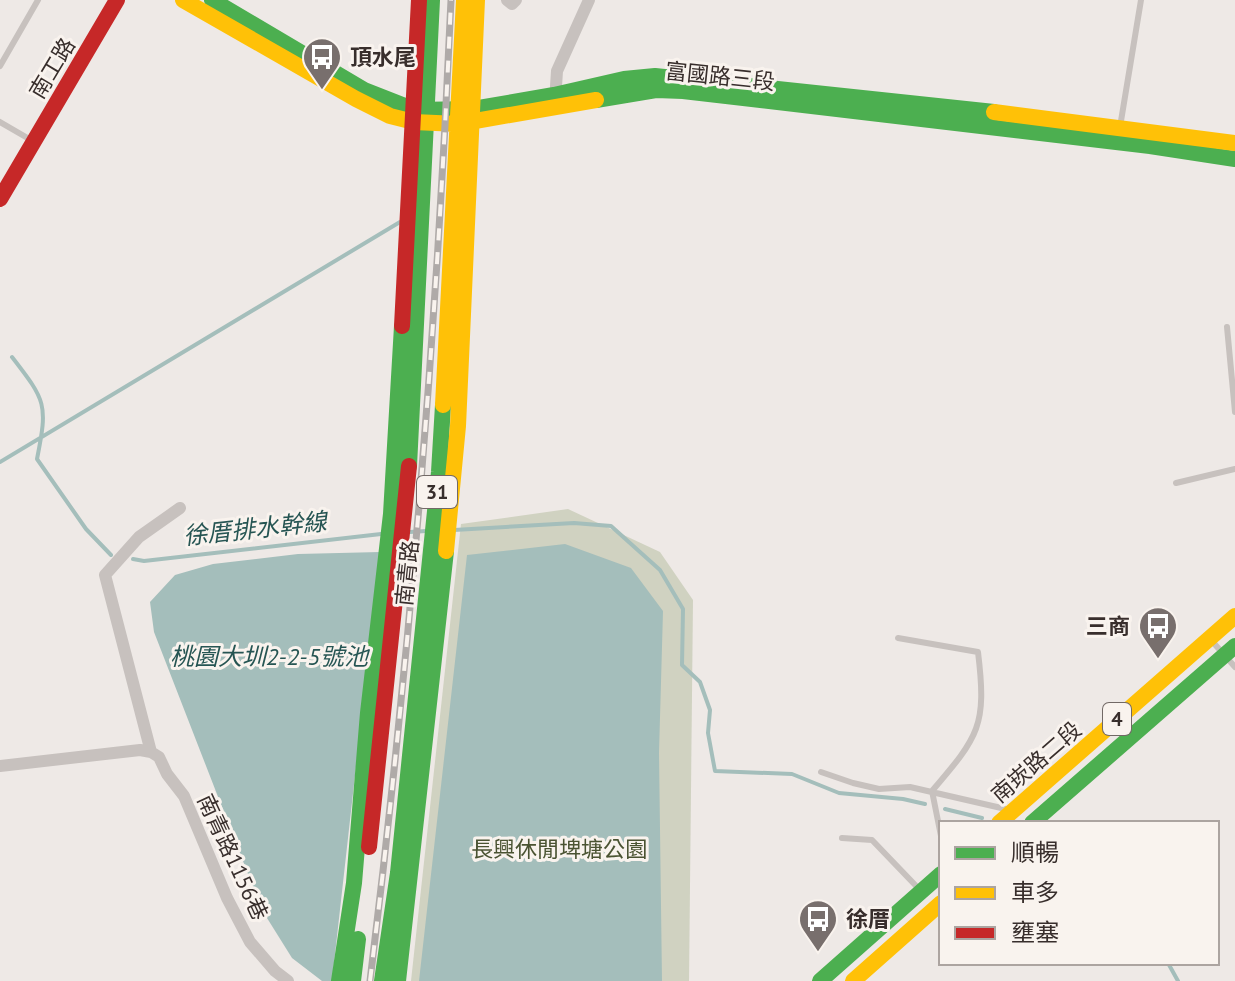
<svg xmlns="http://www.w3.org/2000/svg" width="1235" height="981" font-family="'PT Sans','Noto Sans TC',sans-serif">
<rect width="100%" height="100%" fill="#eee9e6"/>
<path fill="#d0d2c1" d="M568,509L660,552L693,600L689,981H411L461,524Z"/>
<path fill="#a4bebb" d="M565,544L631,568L663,611L659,753L662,981H419L467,555Z
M380,552L332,981H322L292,958L262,910L154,632L150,602L175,575L213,564L298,554Z"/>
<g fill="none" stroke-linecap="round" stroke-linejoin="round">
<path stroke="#a4bebb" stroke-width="4" d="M12,357C46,401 48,404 37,459L86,529L111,555
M0,462L400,222
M454,530L574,523L611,526L660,570L683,609L682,665L700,682L710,710L708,733L715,771L792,774L839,793L903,799L925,804
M410,532L426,531
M133,559L144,561L381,534
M945,809L982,818
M1168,963L1178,981"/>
<path stroke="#c7c1be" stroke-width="6" d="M0,66L38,0
M0,122L31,140
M1120,127L1141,0
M1227,327L1235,412
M1176,483L1235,469
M898,638L978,652C987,726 979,736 932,791L941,836
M1211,640L1235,667
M821,772L853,783L879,789L910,787L1010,810
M842,838L872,840L919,889"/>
<path stroke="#c7c1be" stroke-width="12" d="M507,0L512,4L516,0
M555,102L557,71L589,0
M151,752L105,575L139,537L180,508
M0,766L140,750L151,752L159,757L167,774L184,796L227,898L250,942L275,971L288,981"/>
<path stroke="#4caf50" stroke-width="16" d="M212,0L364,90L415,110L473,109L554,95L624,79L655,76L994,112
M596,100L656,90L683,91L1150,146L1235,159
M409,466L432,0
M1032,823L1235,646
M339,981L354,883L368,713L391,514L402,326
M353,981L358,939
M382,981L398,873L439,472L443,405
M398,981L446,551
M820,981L941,874"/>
<path stroke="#ffc107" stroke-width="16" d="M183,0L356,99L390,116L414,122L458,124L596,100
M994,112L1235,143
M443,405L464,0
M446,551L458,426L477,0
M999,823L1235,616
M853,981L941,903"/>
<path stroke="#c62828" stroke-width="16" d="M0,199L117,0
M402,326L419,0
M369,847L409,466"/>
<defs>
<path id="rail" d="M370,981C410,655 437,328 451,0"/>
</defs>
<use href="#rail" stroke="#afaaa8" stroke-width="7"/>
<use href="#rail" stroke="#f9f3ee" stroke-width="4" stroke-dasharray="12" stroke-linecap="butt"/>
</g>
<defs>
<symbol id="bus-pin" viewBox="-11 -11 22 30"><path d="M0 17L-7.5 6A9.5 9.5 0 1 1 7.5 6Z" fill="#786f6d" stroke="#f9f3ee"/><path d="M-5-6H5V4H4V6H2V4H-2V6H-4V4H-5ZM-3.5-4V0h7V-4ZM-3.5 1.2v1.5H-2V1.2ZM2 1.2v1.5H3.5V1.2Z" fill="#fff"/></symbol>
</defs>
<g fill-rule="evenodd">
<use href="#bus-pin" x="300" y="35" width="44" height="60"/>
<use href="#bus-pin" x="1136" y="604" width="44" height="60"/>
<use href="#bus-pin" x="796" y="897" width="44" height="60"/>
</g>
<g text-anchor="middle" stroke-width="6" stroke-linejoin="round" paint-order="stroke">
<g fill="#f9f3ee" stroke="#726966" stroke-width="2">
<rect x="417" y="476" width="40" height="32" rx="6"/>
<rect x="1103" y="703" width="28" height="32" rx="6"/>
</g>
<g font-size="20" font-weight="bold" fill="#382e2c">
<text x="437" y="499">31</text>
<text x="1117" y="726">4</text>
</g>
<g font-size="22" font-weight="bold" fill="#382e2c" stroke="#f9f3ee" text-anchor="start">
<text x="350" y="65">頂水尾</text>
<text x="1130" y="634" text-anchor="end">三商</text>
<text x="846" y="927">徐厝</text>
</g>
<g font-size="22" fill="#382e2c" stroke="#f9f3ee">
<text transform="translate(52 68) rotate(-59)" y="8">南工路</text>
<text transform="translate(720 76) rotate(6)" y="8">富國路三段</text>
<text transform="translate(407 573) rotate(-84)" y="8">南青路</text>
<text transform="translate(1036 762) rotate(-41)" y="8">南崁路二段</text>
<text transform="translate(233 857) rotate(65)" y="8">南青路1156巷</text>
</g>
<g font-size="22" fill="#4a5332" stroke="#f9f3ee">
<text x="559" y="857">長興休閒埤塘公園</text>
</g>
<g font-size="24" font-style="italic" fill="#265553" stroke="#f9f3ee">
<text transform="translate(255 529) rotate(-6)" y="8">徐厝排水幹線</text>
<text x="269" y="665">桃園大圳2-2-5號池</text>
</g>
</g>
<rect x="939" y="821" width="280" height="144" fill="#f9f3ee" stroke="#aca4a0" stroke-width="2"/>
<rect x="955" y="847" width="40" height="12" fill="#4caf50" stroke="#aca4a0" stroke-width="2"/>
<text x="1011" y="861" font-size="24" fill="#382e2c">順暢</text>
<rect x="955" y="887" width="40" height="12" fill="#ffc107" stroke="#aca4a0" stroke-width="2"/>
<text x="1011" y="901" font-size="24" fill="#382e2c">車多</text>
<rect x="955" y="927" width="40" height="12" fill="#c62828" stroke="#aca4a0" stroke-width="2"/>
<text x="1011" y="941" font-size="24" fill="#382e2c">壅塞</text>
</svg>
